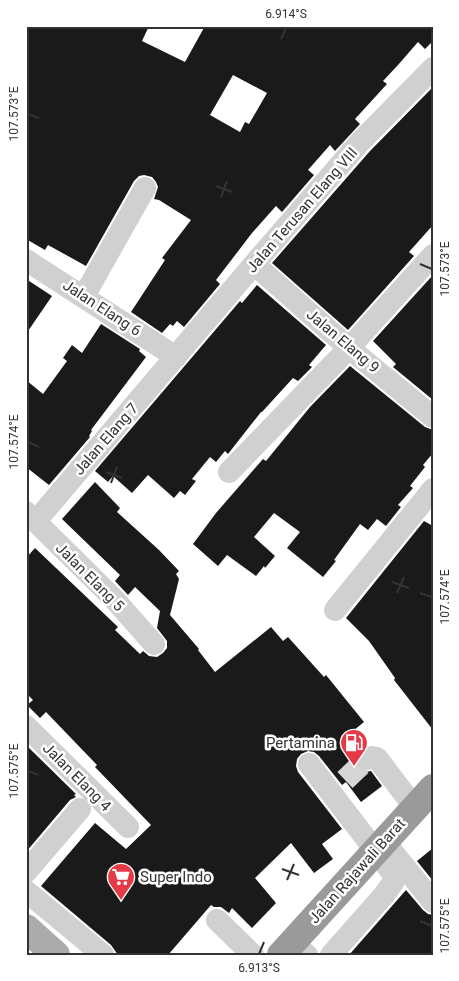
<svg xmlns="http://www.w3.org/2000/svg" width="459" height="981" font-family="Roboto,sans-serif">
<rect width="100%" height="100%" fill="#fff"/>
<path fill="#1a1a1a" fill-rule="evenodd" d="M26,26H149L142,41L185,62L205,26H433V41L425,49L418,42L398,65L383,81L387,84L355,119L360,124L335,151L330,145L308,170L314,175L282,212L276,206L252,233L216,280L220,284L184,327L177,321L173,326L170,324L162,333L131,312L165,260L162,258L191,220L159,200L154,199L158,187L156,182L152,177L144,175L139,176L134,181L86,266L48,245L45,250L26,239ZM233,75L267,93L249,124L245,122L240,132L210,115Z
M433,87V225L409,252L414,256L348,330L272,263L370,151Z
M433,275V400L393,367L396,364L373,341Z
M26,279L52,296L26,334Z
M257,285L326,345L309,365L312,367L298,381L293,378L262,412H261L228,454L225,451L216,462L210,457L192,479L196,481L185,495L180,491L174,498L148,475L132,493L113,476L108,482L95,471L240,301L242,303Z
M101,324L140,349L139,351L146,357L91,430L92,431L89,436L90,437L49,485L26,467V380L43,394L67,361L63,358L72,345L82,353Z
M350,366L425,427L433,430V453L423,465L425,467L410,486L413,488L398,505L401,507L386,526L377,519L368,530L360,524L334,560L336,561L323,577L287,548L300,532L274,513L254,537L275,556L265,568L264,566L256,576L227,555L218,566L193,544L216,513L263,459L266,461L310,407Z
M95,482L120,508L117,512L159,550L179,571L176,574L179,579L170,615L199,649L198,650L215,672L271,627L283,641L288,637L324,677L326,675L364,722L348,735L359,749L354,757L355,763L359,770L365,772L371,771L382,786L361,802L346,782L342,785L319,756L314,752L308,751L301,754L297,759L296,766L298,772L342,829L322,844L333,859L314,873L291,843L255,878L276,903L252,928L232,908L229,913L221,907H214L211,905L168,955H118L111,945L41,886L95,823L126,849L151,825L95,767L97,765L46,712L40,718L27,705L33,700L26,693V558L35,548L118,627L115,630L140,654L143,651L149,656L157,657L163,653L167,648V641L157,628L160,611L135,587L128,595L115,581L120,575L62,519Z
M424,521L433,526V730L394,680L395,678L369,641L346,618Z
M26,745L76,794L74,795L76,797L70,800L26,852Z
M433,848V881L417,861Z
M406,890L423,910L428,914L433,915V955H349Z"/>
<g fill="none" stroke-linecap="round" stroke-linejoin="round">
<path stroke="#d6d6d6" stroke-width="22" stroke-dasharray="22 11" stroke-linecap="butt" d="M345,780L367,759"/>
<path stroke="#d0d0d0" stroke-width="22" d="M26,260L176,357
M254,264L349,348L433,417
M84,296L145,188
M229,472L349,348L433,255
M26,512L114,599L154,644
M36,521L254,264L360,142L433,68
M335,610L433,489
M26,726L128,827
M367,759L372,757L377,758L415,808
M309,764L394,875V881L384,895L331,955
M391,850L433,902
M26,872L80,809
M26,891L103,955
M217,920L253,955
M292,942L307,955"/>
<path stroke="#ababab" stroke-width="28" d="M26,928L56,955"/>
<path stroke="#9a9a9a" stroke-width="28" d="M281,955L433,788"/>
</g>
<path fill="none" stroke="#333" stroke-width="2" d="M281,39L286,28M28,114L39,118M216,186L232,192M221,197L227,181M420,264L432,269M28,442L39,447M106,472L122,478M111,483L117,467M392,582L409,588M397,593L404,577M420,593L432,597M28,771L39,775M282,869L299,875M287,880L294,864M420,921L432,926M259,954L264,942"/>
<defs>
<symbol id="fuel-pin" viewBox="-11 -11 22 30"><path d="M0 17L-7.5 6A9.5 9.5 0 1 1 7.5 6Z" fill="#e63946" stroke="#fff"/><path d="M-5.5-6h7V0h2V4h1.3V-2.5L3-4.5l.8-.8L6-3V5H2.5V1h-1V6h-7ZM-4.2-4.7v3.2H.2V-4.7Z" fill="#fff"/></symbol>
<symbol id="supermarket-pin" viewBox="-11 -11 22 30"><path d="M0 17L-7.5 6A9.5 9.5 0 1 1 7.5 6Z" fill="#e63946" stroke="#fff"/><path d="M-6-5.5h2.5l.6 2H6L4.5 2H-2.5L-4.4-4H-6ZM-1.5 3.2a1.3 1.3 0 1 0 .1 0ZM3 3.2a1.3 1.3 0 1 0 .1 0Z" fill="#fff"/></symbol>
</defs>
<g fill-rule="evenodd">
<use href="#fuel-pin" x="338" y="727" width="32" height="43"/>
<use href="#supermarket-pin" x="105" y="861" width="32" height="43"/>
</g>
<g text-anchor="middle" stroke-width="5" stroke-linejoin="round" paint-order="stroke">
<g font-size="15" fill="#333" stroke="#fff">
<text transform="translate(302 210) rotate(-49)" y="5">Jalan Terusan Elang VIII</text>
<text transform="translate(102 308) rotate(33)" y="5">Jalan Elang 6</text>
<text transform="translate(343 341) rotate(40)" y="5">Jalan Elang 9</text>
<text transform="translate(106 439) rotate(-49)" y="5">Jalan Elang 7</text>
<text transform="translate(90 577) rotate(45)" y="5">Jalan Elang 5</text>
<text transform="translate(77 777) rotate(45)" y="5">Jalan Elang 4</text>
<text transform="translate(357 871) rotate(-48)" y="5">Jalan Rajawali Barat</text>
</g>
<g font-size="15" fill="#333" stroke="#fff" text-anchor="end">
<text x="335" y="748">Pertamina</text>
<text x="140" y="882" text-anchor="start">Super Indo</text>
</g>
</g>
<rect width="459" height="981" fill="none" stroke="#ffffff" stroke-width="55"/>
<rect x="28" y="28" width="404" height="926" fill="none" stroke="#333" stroke-width="2"/>
<g font-size="12" text-anchor="middle" fill="#333">
<text x="286" y="18">6.914°S</text>
<text transform="translate(14 114) rotate(-90)" y="4">107.573°E</text>
<text transform="translate(445 269) rotate(-90)" y="4">107.573°E</text>
<text transform="translate(14 442) rotate(-90)" y="4">107.574°E</text>
<text transform="translate(445 597) rotate(-90)" y="4">107.574°E</text>
<text transform="translate(14 771) rotate(-90)" y="4">107.575°E</text>
<text transform="translate(445 926) rotate(-90)" y="4">107.575°E</text>
<text x="259" y="972">6.913°S</text>
</g>
</svg>
